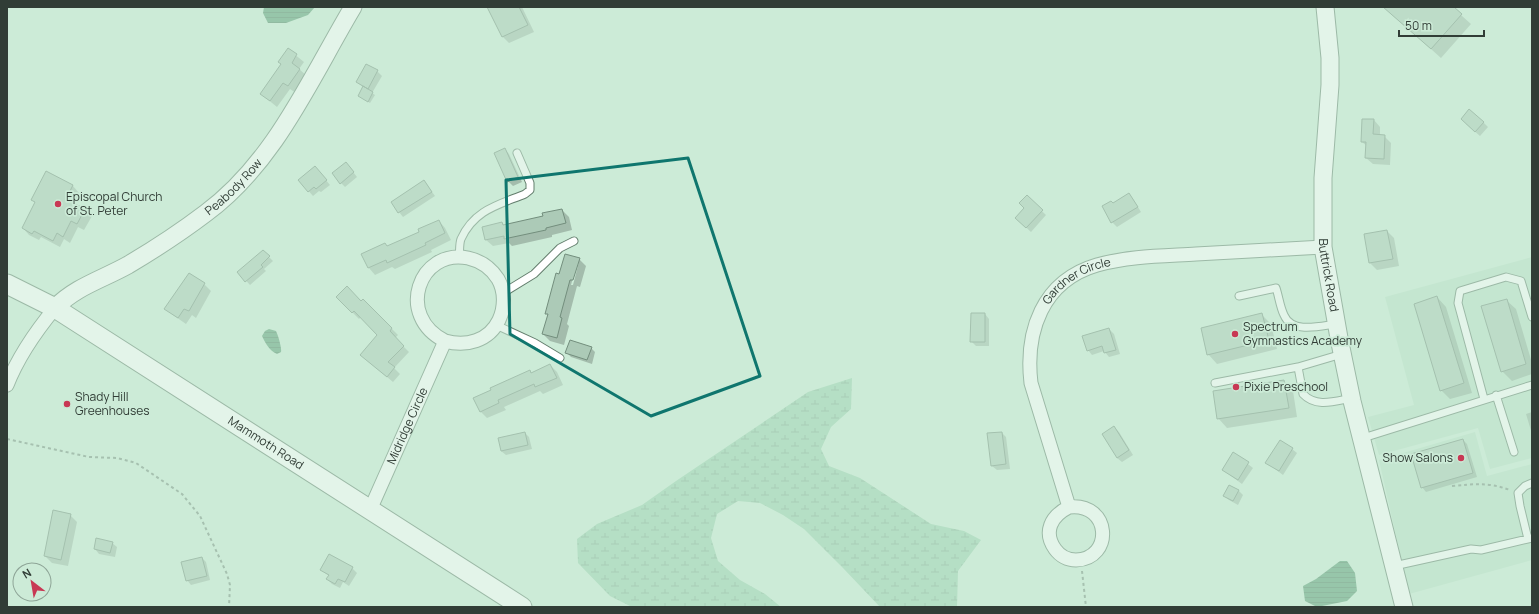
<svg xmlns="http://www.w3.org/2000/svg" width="1539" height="614" font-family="Manrope,sans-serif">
<defs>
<pattern id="wetland-marsh" width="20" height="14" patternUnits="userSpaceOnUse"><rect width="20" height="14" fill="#9ad0af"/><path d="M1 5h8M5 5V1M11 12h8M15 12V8" fill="none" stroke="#7eaa8f"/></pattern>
<pattern id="water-rules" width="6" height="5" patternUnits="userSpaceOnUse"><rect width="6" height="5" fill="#589973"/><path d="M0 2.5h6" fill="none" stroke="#497e5f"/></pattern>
</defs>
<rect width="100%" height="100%" fill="#ccebd7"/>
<path fill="#bbe0c8" d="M1532,257V458L1490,469L1478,428L1379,455L1368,417L1414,405L1385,297Z
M1475,432L1487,476L1532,464V560L1409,594L1379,460Z"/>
<path fill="url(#wetland-marsh)" d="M852,378L851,409L831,427L821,449L829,466L860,478L931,524L964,531L981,540L958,571L957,607H880L843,568L804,529L783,515L760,503L738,501L717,514L711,538L718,561L740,580L765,594L781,607H632L610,596L578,563L577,539L597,524L642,505L676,481L808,392Z"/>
<path fill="url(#water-rules)" d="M264,7H315L308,15L286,23H268L263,13Z
M269,329L276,331C278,335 282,348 281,352L277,354C269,350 266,344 262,336L265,331Z
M1340,561H1347L1355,573L1357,591L1347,601L1317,607L1305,601L1303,586L1316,579Z"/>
<path fill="#0003" fill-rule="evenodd" d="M488,7H522L534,32L509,43L502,36Z
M1384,7H1452L1471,24L1441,58Z
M288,49L304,62L299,69L307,76L296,93L290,89L277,107L261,94L282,64Z
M377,71L382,76L372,93L375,95L370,103L359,96L364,88L357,82Z
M1374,120L1380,127V136H1384L1391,143L1390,165L1373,164L1366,158L1367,146L1362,142Z
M1483,122L1488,127L1480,136L1466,124Z
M505,149L509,154L522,182L513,186L508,181Z
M315,167L330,185L321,192L319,191L313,196L299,180Z
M350,168L357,177L345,187L341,183Z
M47,173L73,186L79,193L74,204L85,209L92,216L84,230L78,227L70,243L64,239L60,247L41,237L39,240L29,235L23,228L36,203L33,200Z
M424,181L435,196L403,217L399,212Z
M1129,194L1133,199L1141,212L1117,227L1112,222L1113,204Z
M1027,197L1046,215L1031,232L1016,218L1025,208Z
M562,210L569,217L572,230L552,235V237L512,246L509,243L493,246L486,240L502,223L505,225L544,216Z
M439,221L445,228L451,240L431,250L432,252L395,269L392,267L375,275L369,268L388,247L420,232Z
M1387,231L1394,238L1399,266L1377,270L1370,263Z
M263,251L273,261L264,269L266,271L250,285L238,272Z
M579,259L586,266L580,287L577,286L567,324L569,326L564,345L550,341L543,334L548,315L547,314L560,275ZM577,262H579L573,285H571Z
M204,284L211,291L196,318L192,315L186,324L173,315L166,308Z
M337,297L362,302L363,300L398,335L395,338L409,352L394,368L400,374L393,382L368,361L379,335L361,317L359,319Z
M1437,297L1446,307L1472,393L1450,399L1441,390Z
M1506,300L1516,309L1532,363V374L1512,381L1502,371Z
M985,314L989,319V346H976L971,341Z
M1262,315L1271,324L1277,349L1217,364L1208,354Z
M1109,329L1114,334L1120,354L1109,357L1104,351L1092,355L1088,350Z
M591,348L595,352L592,364L571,357L567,353Z
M550,365L557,372L563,385L543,394L540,391L504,407L506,410L487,418L480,411L529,371L531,373Z
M1284,381L1293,391L1297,417L1227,428L1218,418Z
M1532,412V434L1526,414Z
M1114,427L1119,432L1133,455L1122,462L1117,458Z
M525,433L529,437L532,449L506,455L501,451Z
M1002,433L1006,437L1010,469L997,470L992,466L989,434Z
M1463,440L1467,444L1477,477L1426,492L1422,487Z
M1292,449L1297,453L1283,475L1267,463Z
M1234,453L1253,468L1242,484L1223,470Z
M1239,491L1243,495L1238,505L1229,500L1224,496Z
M70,515L77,522L68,566L52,563L45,556Z
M112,543L117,547L115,557L99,554L95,549Z
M202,558L206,562L210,580L191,585L187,580Z
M352,568L357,573L349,586L343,582L340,588L332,584L327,579L329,576L321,570Z"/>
<path fill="#accab7" stroke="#738e7d" d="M487,7H519L528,25L502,37Z
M1383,7H1454L1462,14L1431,49Z
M288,48L297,54L292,63L300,69L288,86L283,83L270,101L260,94L281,64L278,62Z
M366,64L378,70L368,89L356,82Z
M363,86L373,92L368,102L358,96Z
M1469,109L1484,122L1475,132L1461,119Z
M1362,119H1374L1373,134L1385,135L1384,159L1365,158L1366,142H1361Z
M505,148L518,177L507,182L494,153Z
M346,162L354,172L340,184L332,173Z
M315,166L327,180L316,189L314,187L308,192L298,180Z
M46,171L73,185L66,199L85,209L77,224L71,221L63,237L57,233L53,241L34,231L32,234L22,228L35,202L31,200Z
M424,180L432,192L398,213L391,202Z
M1129,193L1138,207L1111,223L1102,206L1111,201L1113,203Z
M1027,195L1043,210L1026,228L1015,218L1024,208L1019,203Z
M562,209L566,223L546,228V230L504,239V236L485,240L482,227L502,222L503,225L543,216L542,213Z
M439,220L445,233L425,243L426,245L387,263L386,260L368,268L361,254L385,243L387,246L419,232L418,229Z
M1387,230L1393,259L1369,263L1364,234Z
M263,250L270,256L261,265L263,267L245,282L237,272Z
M565,254L580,258L573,280H570L560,317L562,318L557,338L542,334L548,314H545L556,273L559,274Z
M189,273L205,283L189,311L184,309L178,318L164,309Z
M347,286L361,301L363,299L392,328L390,331L404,346L388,362L395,367L387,377L360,355L377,335L354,311L352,313L336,297Z
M1437,296L1464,383L1440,391L1414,304Z
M1507,299L1526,364L1501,372L1481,306Z
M971,313H985V342H970Z
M1262,313L1269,340L1207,355L1201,328Z
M1109,328L1116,350L1104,353L1102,346L1087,351L1082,336Z
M570,340L592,347L587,360L565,353Z
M550,364L557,378L535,387L534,384L498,400L499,403L480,412L473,398L491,390L490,388L530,370L531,373Z
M1284,380L1289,408L1217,419L1213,391Z
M1114,426L1129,450L1117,458L1102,434Z
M525,432L528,445L501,451L498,438Z
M1002,432L1006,464L991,466L987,433Z
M1463,439L1473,473L1421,488L1411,454Z
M1280,440L1293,448L1279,471L1265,463Z
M1233,452L1249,462L1238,480L1222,470Z
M1229,485L1239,490L1233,501L1223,496Z
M53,510L71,514L61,560L44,556Z
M96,538L113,542L110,553L94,549Z
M329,554L353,567L345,582L338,579L335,584L326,579L329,575L320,570Z
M202,557L207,576L186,581L181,562Z"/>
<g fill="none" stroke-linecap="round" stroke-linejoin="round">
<defs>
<path id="service" d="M459,257C460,252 459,244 461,239C474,210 498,205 525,194L530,190V183L517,153
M503,293L534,274L560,248L574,241
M1239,296L1276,288C1279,297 1280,307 1284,315C1292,334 1320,326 1336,324
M496,325L535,343L560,358
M1342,354L1298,367L1303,394C1316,408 1335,401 1352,398
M1215,383L1298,367
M1496,395L1514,452
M1484,399L1458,303L1460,291L1506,277L1521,281L1532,317
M1363,438L1532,385
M1528,539L1520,506L1518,493L1525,486L1532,483
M1394,566L1471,549L1481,550L1532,538"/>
<g id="minor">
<path d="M7,385C18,357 36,331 55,308"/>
<path id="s1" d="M1069,507C1111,502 1114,559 1076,560C1068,560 1060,556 1055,549C1043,532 1051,516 1069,507L1031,383C1025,332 1042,281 1097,265C1129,256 1163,256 1196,254C1238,252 1281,249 1323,247"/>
<path id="s2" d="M370,510L445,341C466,347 489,341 499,320C505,307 505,291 498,279C491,268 481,261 468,258C419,248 395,316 445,341"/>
</g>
<g id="tertiary">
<path id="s3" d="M1325,7L1330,58V85L1323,178V247L1339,338L1352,401L1404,607"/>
<path id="s4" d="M55,308C75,287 103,279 128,265C155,249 181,232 206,213C275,162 310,79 353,7"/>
</g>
<g id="secondary">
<path id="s5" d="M7,284L55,308L522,607"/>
</g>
</defs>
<use href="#service" stroke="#637e6d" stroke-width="9"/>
<use href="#minor" stroke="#637e6d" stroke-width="15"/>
<use href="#tertiary" stroke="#637e6d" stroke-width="19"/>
<use href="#secondary" stroke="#637e6d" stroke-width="21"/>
<path stroke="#798e81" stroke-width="2" stroke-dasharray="3 3" stroke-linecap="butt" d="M7,439L89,457L117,458L136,463L182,494L200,516L227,574L230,585L229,607
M1452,486C1474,484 1488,482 1510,490
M1082,571L1086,607"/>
<use href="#service" stroke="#fff" stroke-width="7"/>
<use href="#minor" stroke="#fff" stroke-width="13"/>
<use href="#tertiary" stroke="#fff" stroke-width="17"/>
<use href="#secondary" stroke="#fff" stroke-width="19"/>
</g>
<path d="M0 0H1539V614H0ZM688,158L760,376L651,416L510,334L506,180Z" fill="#ccebd7" fill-opacity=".55" fill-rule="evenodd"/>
<path fill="none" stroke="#0f766e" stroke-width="3" stroke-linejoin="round" d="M688,158L760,376L651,416L510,334L506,180Z"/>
<g fill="#c83854" stroke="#ccebd7" stroke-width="1.5">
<circle cx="58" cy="204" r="4"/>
<circle cx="1235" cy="334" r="4"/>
<circle cx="1236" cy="387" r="4"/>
<circle cx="67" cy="404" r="4"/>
<circle cx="1461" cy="458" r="4"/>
</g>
<g text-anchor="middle" stroke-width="3.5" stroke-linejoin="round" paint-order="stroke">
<g font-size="12" fill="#313d36" stroke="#ccebd7">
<text dy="4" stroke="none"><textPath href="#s4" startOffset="217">Peabody Row</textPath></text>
<text dy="4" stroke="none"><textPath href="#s3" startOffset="269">Buttrick Road</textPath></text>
<text dy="4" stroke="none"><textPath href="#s1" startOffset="419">Gardner Circle</textPath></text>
<text dy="4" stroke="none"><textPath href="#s2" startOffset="92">Midridge Circle</textPath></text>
<text dy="4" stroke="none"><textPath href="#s5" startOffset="304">Mammoth Road</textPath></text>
</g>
<g font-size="12" fill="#313d36" stroke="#ccebd7" text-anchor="start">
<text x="66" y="201">Episcopal Church<tspan x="66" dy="14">of St. Peter</tspan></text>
<text x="1243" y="331">Spectrum<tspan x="1243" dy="14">Gymnastics Academy</tspan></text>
<text x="1244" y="391">Pixie Preschool</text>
<text x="75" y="401">Shady Hill<tspan x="75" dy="14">Greenhouses</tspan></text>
<text x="1453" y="462" text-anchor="end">Show Salons</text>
</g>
</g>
<rect width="1539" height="614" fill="none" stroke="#313d36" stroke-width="16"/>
<g transform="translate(32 582) rotate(329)"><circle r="19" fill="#ccebd7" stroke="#8ea597"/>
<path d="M0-3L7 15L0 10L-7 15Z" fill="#c83854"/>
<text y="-6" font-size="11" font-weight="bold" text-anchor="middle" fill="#313d36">N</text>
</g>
<path d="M1399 30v6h85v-6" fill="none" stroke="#313d36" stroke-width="2"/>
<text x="1405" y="30" font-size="12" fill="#313d36" stroke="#ccebd7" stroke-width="3" paint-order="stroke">50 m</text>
</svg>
